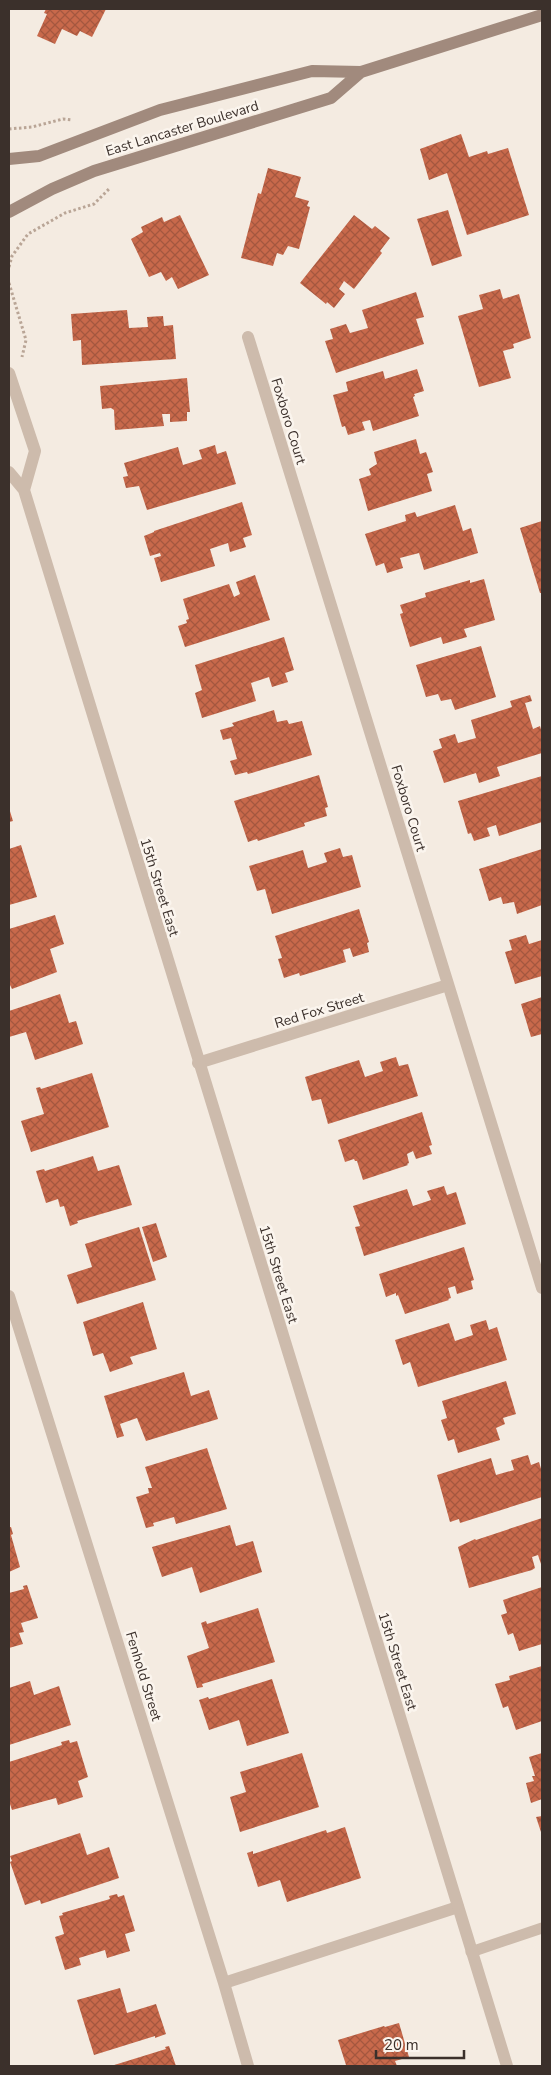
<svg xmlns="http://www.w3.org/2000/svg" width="551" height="2075" font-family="'Nunito Sans',sans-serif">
<defs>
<pattern id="building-cross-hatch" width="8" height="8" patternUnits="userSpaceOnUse" patternTransform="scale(1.25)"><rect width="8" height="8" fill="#c8694b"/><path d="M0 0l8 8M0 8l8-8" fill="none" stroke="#a4573f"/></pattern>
</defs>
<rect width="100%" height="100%" fill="#f4ebe1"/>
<path fill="url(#building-cross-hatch)" d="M46,9H106L92,37L80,31L77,36L62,29L55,44L37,36L47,14L44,13Z
M461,134L469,157L487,151L488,154L508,148L529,215L467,235L447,173L429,180L420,149Z
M268,168L301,177L295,197L309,201L307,206L310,207L299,249L288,246L283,255L277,253L273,266L241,258L258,193L261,194Z
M448,210L462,256L432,266L417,219Z
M180,215L209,275L178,289L172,277L166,281L161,272L149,277L131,239L143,232L141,227L162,217L164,222Z
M354,215L372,229L375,226L390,238L380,251L382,253L354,289L344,281L339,289L345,294L334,308L327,302L326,304L300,283Z
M500,289L503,299L519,294L531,338L513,344L514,348L503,351L511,378L479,387L458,316L483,309L479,295Z
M416,292L424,317L416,319L424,344L336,373L325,341L333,339L330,329L346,324L350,333L368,328L362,310Z
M127,310L129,328L148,327L147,317L163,316L164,326L173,325L176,359L82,365L81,340L73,341L71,314Z
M417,369L424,391L414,394L415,396L413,397L419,416L373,431L370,420L362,422L365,430L348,435L345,426L342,427L333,395L348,391L346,382L383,371L385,379Z
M187,378L190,412H187V421L170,422V414H162L164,426L115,430L114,410L111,408L102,409L100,386Z
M416,439L420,454L426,452L433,472L427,474L432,491L368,511L359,479L371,475L369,469L377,464L374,452Z
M215,445L217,454L226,451L236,484L147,510L139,486L126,488L123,477L128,476L124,463L178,447L183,465L202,459L199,450Z
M242,502L252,535L243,538L246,547L230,552L228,543L210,549L215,566L161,582L154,558L161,556L160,553L150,556L144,536L154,532V531Z
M455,505L463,531L471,528L478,553L424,570L419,553L400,558L403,568L387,573L384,563L376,566L365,534L406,521L405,515L415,512L417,517Z
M542,521V593H540L520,528Z
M255,575L270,620L185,647L178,626L187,623L186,620L189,619L183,599L229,584L234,597L240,594L236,582Z
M484,579L495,620L464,629L467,637L443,644L441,637L410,647L400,614L403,613L400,605L426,597L425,593L470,580V583Z
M284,637L294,670L285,673L288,682L272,687L269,677L251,683L256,701L202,718L195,693L202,690L195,665Z
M481,646L496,697L455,710L451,699L441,701L438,694L426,697L416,665Z
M530,695L532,701L525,703L533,729L540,726L542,733V753L497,767L500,776L479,783L476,773L444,783L433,751L442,748L439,739L455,734L458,743L476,738L471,720L512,707L510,701Z
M274,710L277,722L287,720L289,724L302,721L312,755L248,774L247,772L235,775L230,761L237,759L231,738L223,740L220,730L234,726L232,723Z
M319,775L328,807L325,808L327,816L304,823L305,826L258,841L257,839L248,842L234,801Z
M542,776V822L499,836L496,825L487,828L490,836L474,841L471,833L468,834L458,801Z
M9,808L13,821L9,822Z
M21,845L37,897L9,905V849Z
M340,848L343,857L352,855L361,887L272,914L265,889L257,891L249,866L303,850L308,868L327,862L324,853Z
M542,849V905L517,914L514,902L503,904L501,897L489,901L479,869Z
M359,909L369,942L367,943L369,952L353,957L350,948L343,950L346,962L300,976L299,973L284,978L278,959L282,958L275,936Z
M55,915L64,944L50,949L57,972L12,989L10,985H9V929Z
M526,935L529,944L542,940V976L515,984L505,952L512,950L509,940Z
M60,994L69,1023L76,1021L83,1044L35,1060L26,1032L9,1037V1011Z
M542,997V1034L531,1037L521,1004Z
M396,1057L399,1066L408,1064L418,1096L328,1124L321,1099L312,1101L305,1077L359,1060L365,1077L383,1071L380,1062Z
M92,1073L109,1127L31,1152L21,1121L44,1114L36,1088L40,1087L41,1089Z
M422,1112L432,1145L429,1146L432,1154L416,1159L413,1151L407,1154L409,1163L407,1164L408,1165L363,1180L357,1161H355L354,1159L345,1162L338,1140Z
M93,1156L98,1171L119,1165L132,1205L77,1221L78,1223L70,1226L64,1206L60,1207L58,1199L46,1203L36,1171L44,1169L45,1171Z
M444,1186L447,1195L456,1192L466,1224L364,1256L355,1227L360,1226L353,1206L407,1189L413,1206L431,1200L427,1191Z
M156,1223L167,1257L153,1262L142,1227Z
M139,1227L156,1280L77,1304L67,1275L92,1267L85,1244Z
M464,1247L474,1280L471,1281L473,1289L457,1294L455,1286L448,1288L451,1298L448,1299L449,1300L405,1314L398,1295L396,1296V1293L386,1297L379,1274Z
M143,1302L157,1349L130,1357L133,1364L110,1372L103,1353L93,1356L83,1322Z
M486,1320L489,1330L497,1327L507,1360L418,1387L410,1362L403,1365L395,1340L449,1323L455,1341L473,1335L470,1325Z
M184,1372L191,1396L209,1390L218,1419L146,1441L137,1418L120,1424L124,1436L117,1438L104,1396Z
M506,1381L516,1414L503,1418L505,1424L496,1428L500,1440L458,1453L454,1439L448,1441L441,1420L447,1418L442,1401Z
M207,1448L227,1509L176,1524L174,1517L153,1523L154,1526L146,1528L136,1497L149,1493L148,1488H152L145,1467Z
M528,1455L531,1465L539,1462L542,1472V1497L460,1523L459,1519L450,1522L437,1475L491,1458L496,1475L514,1470L511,1460Z
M542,1518V1567L538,1555L532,1557L535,1568L532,1570L469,1588L458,1547L475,1539L476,1540Z
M230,1525L236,1546L253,1541L262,1572L200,1593L192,1567L162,1577L152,1547Z
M9,1527H11L13,1534L11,1535L20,1567L9,1572Z
M27,1585L38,1618L21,1623L24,1632L19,1633L23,1644L9,1648V1593L24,1589L23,1586Z
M542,1587V1644L519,1651L513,1633L508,1635L501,1615L507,1613L503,1600Z
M258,1608L275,1662L202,1684L203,1687L197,1688L187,1656L209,1648L201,1623L206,1621L207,1624Z
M542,1666V1721L516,1730L508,1706L503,1708L495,1684L510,1680L509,1676Z
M272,1679L289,1733L247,1746L239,1720L209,1730L199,1700L208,1697L209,1699Z
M30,1681L34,1695L59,1686L71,1725L9,1745V1688Z
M69,1740L70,1743L77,1741L88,1777L78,1781L83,1797L58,1805L56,1798L12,1810L9,1801V1762L62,1745L61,1742Z
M302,1753L319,1807L240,1832L230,1797L246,1792L240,1772Z
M542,1753V1799L531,1803L526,1783L534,1781L532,1776H535L529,1757Z
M542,1816V1835L536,1817Z
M345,1827L361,1878L287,1902L280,1880L258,1887L247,1853L253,1851V1854L326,1830L327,1833Z
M80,1833L87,1855L109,1847L119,1878L41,1904L40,1900L25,1905L10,1862L12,1861L10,1856Z
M117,1894L118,1897L124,1895L135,1931L125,1934L130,1951L107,1958L105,1950L79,1958L81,1965L65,1970L55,1937L64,1934L59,1916L63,1915L62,1913L110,1899L109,1896Z
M120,1988L127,2013L156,2004L166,2034L155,2038V2036L94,2055L77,2000Z
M399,2023L409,2057L395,2061L397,2066H342L346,2065L338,2040L384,2026L385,2027Z
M169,2046L176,2066H111L166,2049L165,2047Z"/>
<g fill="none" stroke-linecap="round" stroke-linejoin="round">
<path stroke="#b9a596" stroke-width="3" stroke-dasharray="2.5 2.5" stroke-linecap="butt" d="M9,129L32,127L63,119L72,120
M9,267L12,256L28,234L65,213L94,204L109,189
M9,283L26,340L22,357"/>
<path stroke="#cdbbac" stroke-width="11" d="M471,1952L542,1928"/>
<path stroke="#cdbbac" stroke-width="12" d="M248,337L542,1288
M198,1063L448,985
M9,1296L224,1983L248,2066
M224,1983L458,1907"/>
<path stroke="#cdbbac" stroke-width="12" d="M9,373L35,451L24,490
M9,472L24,490L507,2066"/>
<path stroke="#a18a7d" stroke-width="12" d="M9,159L39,156L160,110L312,71L361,72L542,15
M9,212L52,189L94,171L331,98L361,72"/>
</g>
<g text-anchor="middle" stroke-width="5" stroke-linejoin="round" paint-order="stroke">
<g font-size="14" fill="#3b302b" stroke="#fbf5ee">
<text transform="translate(182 128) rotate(-17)" y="5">East Lancaster Boulevard</text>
<text transform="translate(289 421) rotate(73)" y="5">Foxboro Court</text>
<text transform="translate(409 808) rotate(73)" y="5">Foxboro Court</text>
<text transform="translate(160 887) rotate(73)" y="5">15th Street East</text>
<text transform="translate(319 1010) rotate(-17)" y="5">Red Fox Street</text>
<text transform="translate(279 1274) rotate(73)" y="5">15th Street East</text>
<text transform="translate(398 1661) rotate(73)" y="5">15th Street East</text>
<text transform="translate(144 1676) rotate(73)" y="5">Fenhold Street</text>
</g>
</g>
<rect width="551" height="2075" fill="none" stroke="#3b302b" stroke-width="20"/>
<path d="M376 2050v8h88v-8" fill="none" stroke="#3b302b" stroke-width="2.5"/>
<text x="384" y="2050" font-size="15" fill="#3b302b" stroke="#fbf5ee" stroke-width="4" paint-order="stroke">20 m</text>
</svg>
